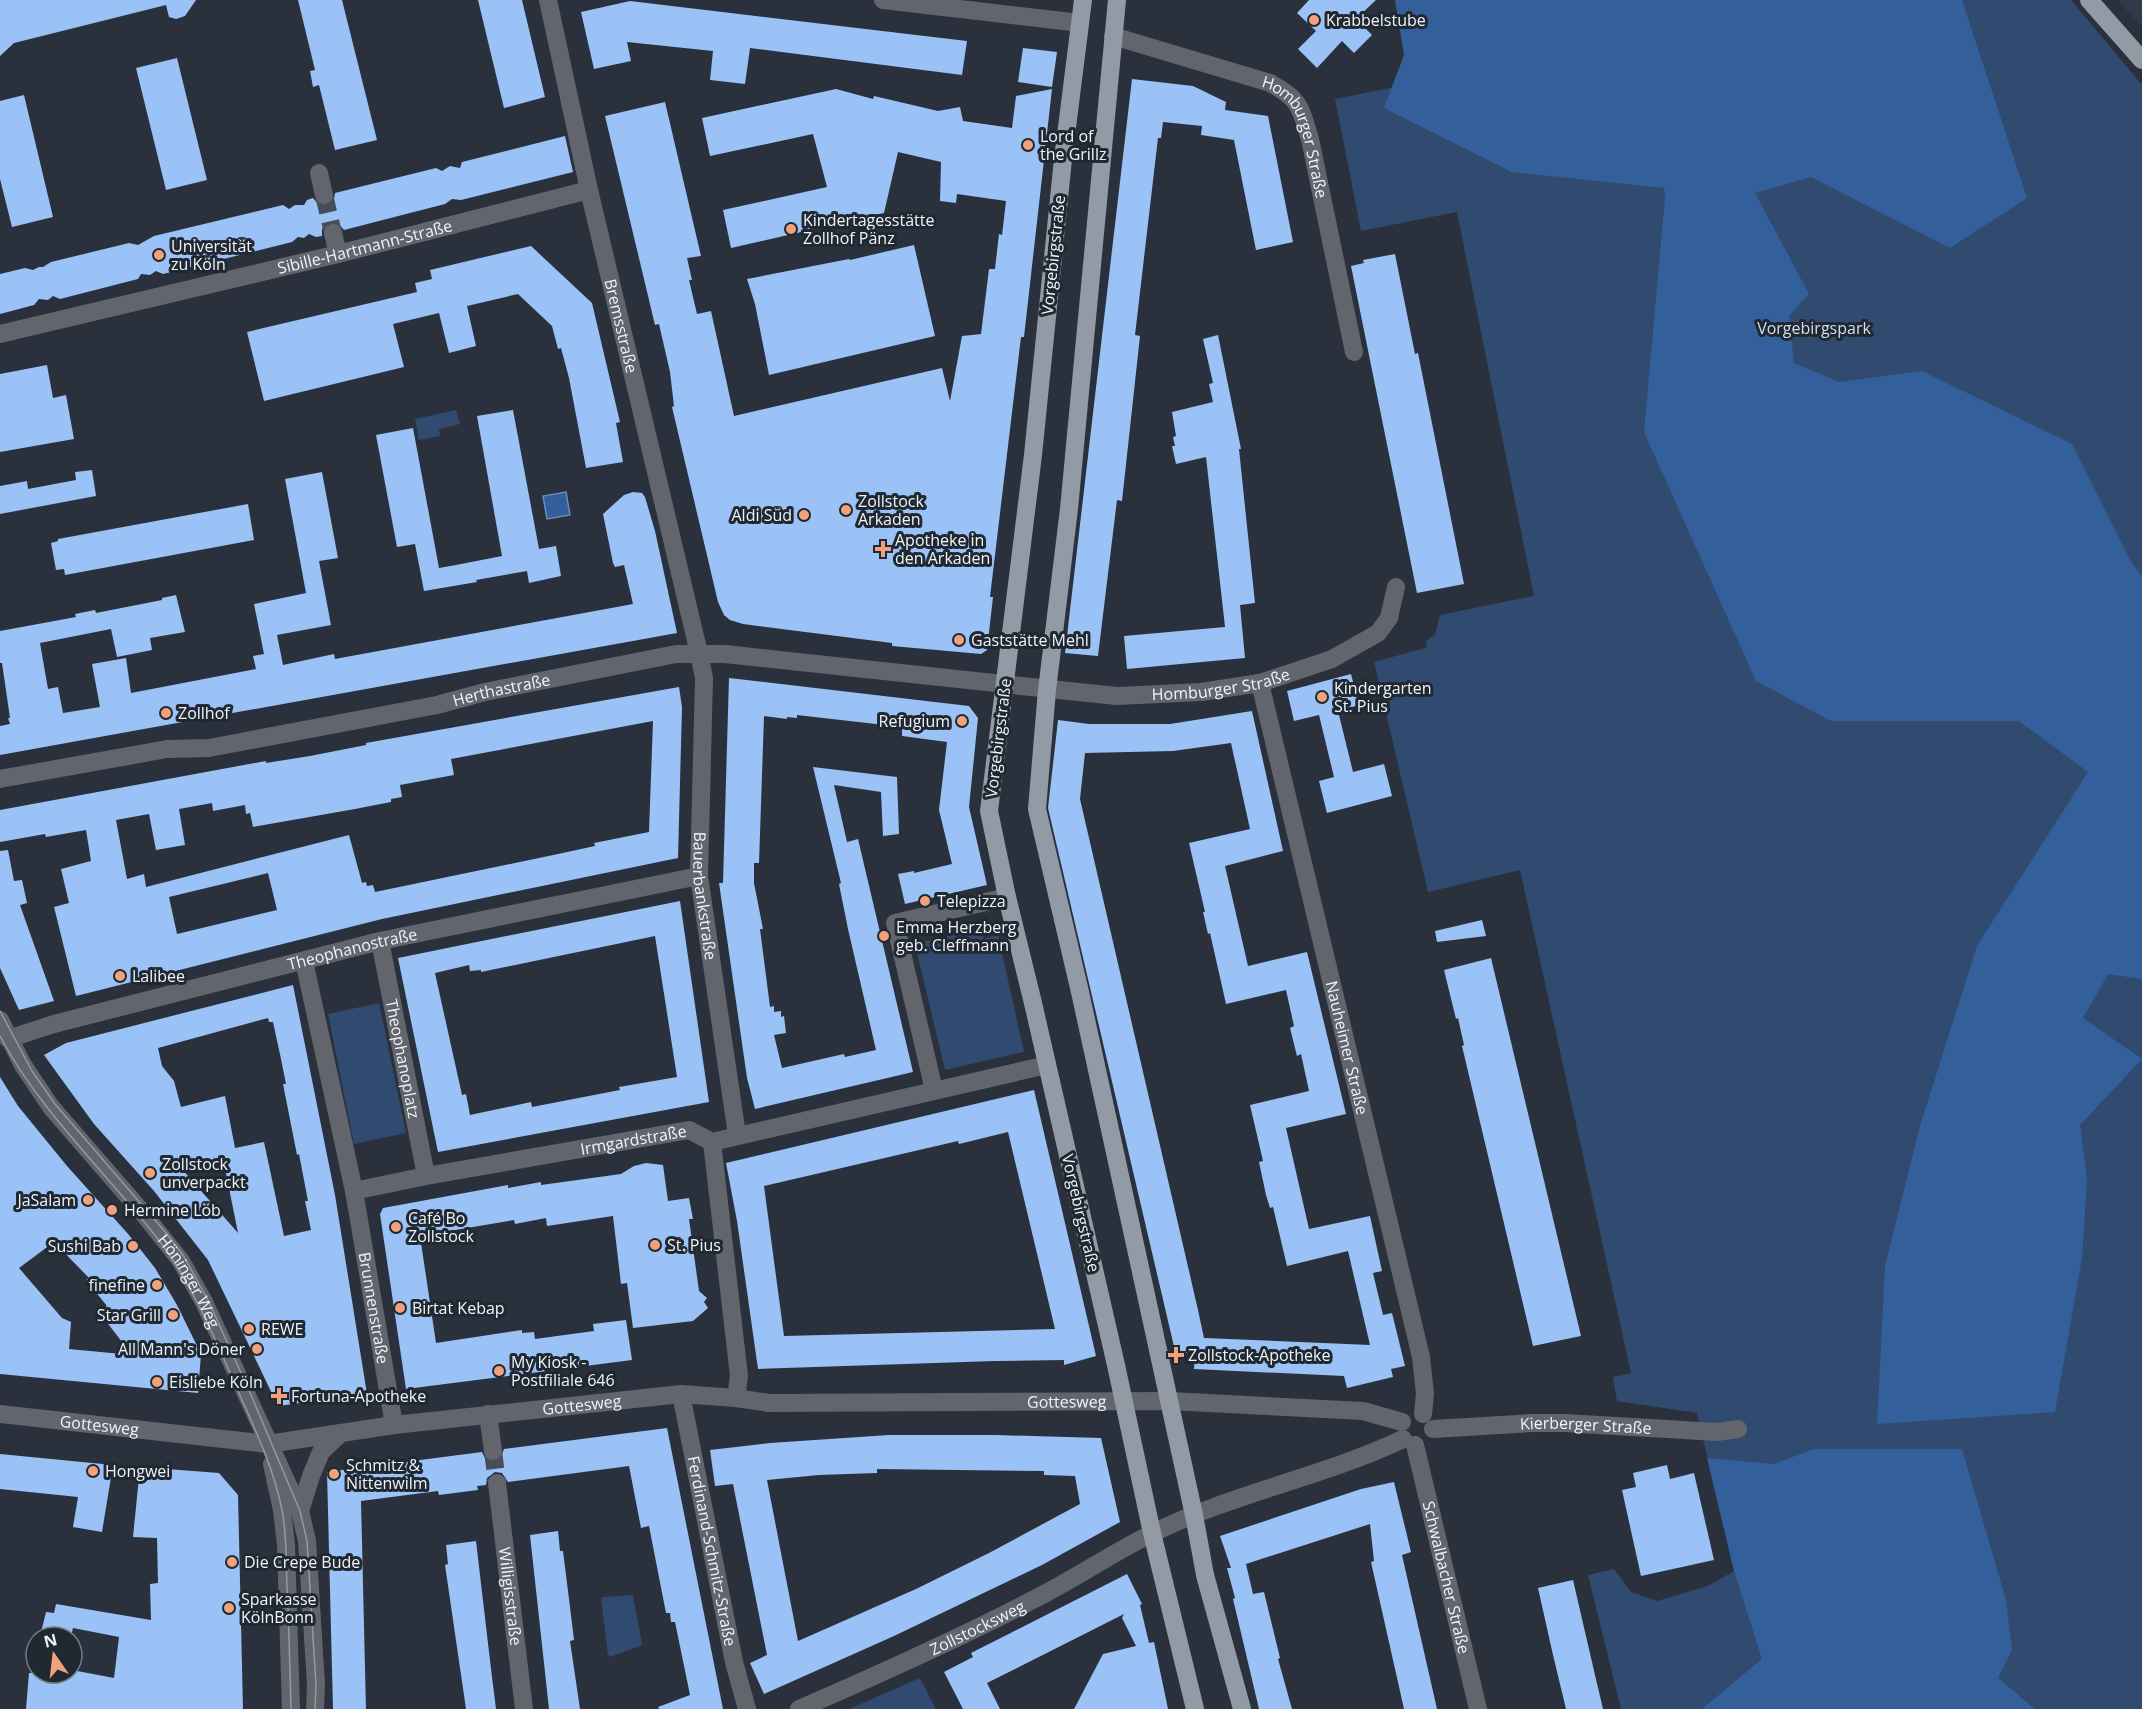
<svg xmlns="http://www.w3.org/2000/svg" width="2142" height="1709" font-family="'Open Sans',sans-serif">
<rect width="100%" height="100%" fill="#2a313c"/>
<path fill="#2e3a4a" d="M2117,0H2142V27Z"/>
<path fill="#304b6f" d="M1425,0H2071L2142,85V1709H1621L1588,1575L1614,1569L1631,1592L1657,1601L1708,1586L1734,1571L1697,1413L1617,1401L1613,1377L1631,1373L1520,870L1428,892L1374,662L1425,648L1427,647L1426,641L1435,635L1440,615L1534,596L1457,212L1361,231L1335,99L1440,78Z
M456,410L460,424L439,429L440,436L419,440L415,419Z
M981,928L984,939L998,935L1024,1052L945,1070L915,944Z
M379,1003L406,1133L354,1144L328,1014Z
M631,1595L633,1596L642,1644L640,1646L610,1657L608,1655L601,1599L603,1597Z
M920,1678L936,1709H849Z"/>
<path fill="#33609b" d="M1395,0H1962L2027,198L1950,248L1811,177L1755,193L1809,294L1789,316L1794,363L1839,382L1922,371L2072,444L2130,560L2142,577V979L2108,974L2083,1018L2142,1059L2080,1125L2087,1180L2082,1258L2055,1412L1877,1424L1885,1266L1920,1126L1977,946L2088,772L2019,721H1831L1756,681L1644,432L1665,198L1664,188L1512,172L1384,108L1404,55Z
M1814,1449H1962L2006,1600L2012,1650L1998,1678L2035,1709H1702L1762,1659L1734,1571L1707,1458L1774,1464Z"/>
<path fill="#325f9a" stroke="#6b8cb7" stroke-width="1.5" d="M566,492L570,515L547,519L543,496Z"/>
<path fill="#9ac2f6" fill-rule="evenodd" d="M0,0H196L185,16L176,19L169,17L166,5L14,43L0,56Z
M298,0H342L377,140L335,150L319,85L313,87L310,71L315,70Z
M478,0H522L545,97L504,108Z
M1309,0H1376L1356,19L1372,35L1354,53L1342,41L1317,68L1298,49L1316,31L1297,13Z
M630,1L967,41L962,75L750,48L745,84L710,80L713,51L627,42L631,61L594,69L581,12Z
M1023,48L1057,52L1052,87L1018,82Z
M177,58L207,180L166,190L136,68Z
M1132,79L1193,86L1226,102L1225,110L1268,116L1293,242L1256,250L1234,140L1201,135L1202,126L1163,122L1161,138H1158L1135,335L1140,336L1122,501L1117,500L1098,656L1065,653Z
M836,89L873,99L874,96L938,111L960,107L963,121L1012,128L1016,96L1052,89L1024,337H1021L990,597H993L987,650L981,654L892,646V643L743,624L730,620L724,615L718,602L672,407L674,406L670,372L659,324L655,325L605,116L665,102L701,256L687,258L692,280H689L697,314L711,311L734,416L942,368L950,401L962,336L981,334L989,269H995L999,234L1002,235L1006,201L957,194L956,203L940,201L941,162L898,152L884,213L731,248L723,210L827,187L813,134L710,156L702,118Z
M24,95L53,217L12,227L0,179V101Z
M565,136L573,172L461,200L452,199L445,204L344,230L337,222H330L322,229V236L316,237L309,234L304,238L298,237L292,242L163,274L156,271L150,275L141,274L138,279L60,299L53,296L48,300L39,299L34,305L0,314V274L25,268L33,270L39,267H43L51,262L129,243L138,245L154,236L283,205L289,209L295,205H304L307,200L313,198L320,206H327L334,199L335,193L436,168L442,171L450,166L460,168L462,162Z
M914,245L935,336L769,375L755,304L747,279L849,259L850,260Z
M531,246L592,303L620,422L616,423L623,462L586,468L569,378L561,348L558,349L552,326L518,294L467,306L476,346L449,353L439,313L393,324L404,367L264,401L247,332L417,292L415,283L432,279L430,270Z
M1395,254L1415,354L1418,353L1464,584L1417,593L1351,266L1364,263L1363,260Z
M1218,335L1241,449H1239L1255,603L1240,605L1245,658L1127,669L1124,636L1225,627L1206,457L1176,464L1172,446H1175L1173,437L1176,436L1172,412L1213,402L1209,384L1213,383L1203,339Z
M47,365L53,398L66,395L74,439L0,452V374Z
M513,410L539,549L556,546L561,576L529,583L527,571L476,580L477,582L424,591L415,544L397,547L376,435L413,428L439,568L456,565L502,556L477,416Z
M92,470L96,496L0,514V486L27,481L28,489L76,480L75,472Z
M322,472L338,558L319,561L331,625L277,635L283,665L334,654L335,659L633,604L624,565L615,567L613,563L603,514L624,495L633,492L642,493L645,497L655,531L677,633L0,755V726L10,724L8,718H10L2,663H0V631L76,617L75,614L95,610L96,613L162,600V598L176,595L185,632L150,638L152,650L117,657L111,629L40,643L48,689L58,687L63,713L100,707L92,664L126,658L131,693L256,669L253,656L264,654L254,604L306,593L285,479Z
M248,504L254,540L65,575L64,569L56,570L51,543L58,541V539Z
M1351,674L1359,705L1338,711L1353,772L1384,764L1392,796L1327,813L1319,781L1334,777L1319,715L1294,721L1287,691Z
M729,678L969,706L978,718L969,807L987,885L905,904L898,874L914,871V873L952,864L939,810L947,742L902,736V727L797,715V718L787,717V719L764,716L759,863H754V883L763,929H760L770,1007L774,1006V1012L781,1011V1017L784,1016L786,1033L774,1035L782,1068L844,1054L845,1057L876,1050L848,929L839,884L841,883L813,767L897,777L899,834L883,836L881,792L834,785L847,842L858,839L913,1072L755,1109L747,1078L719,883H723Z
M679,687L682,707L678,858L382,919L76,996L54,907L69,903L61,869L91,861L86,830L46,837L45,834L0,842V810L266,761V763L310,756L366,745V743ZM653,721L649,832L594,843L595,846L558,854L375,892L373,885L367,886L366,882L362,883L349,835L146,887L144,874L127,879L116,820L149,814L156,850L185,845L179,809L212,803L213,811L245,805L246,814L250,813L253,827L355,809L391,802V799L402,797L400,785L454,775L451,759ZM268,873L277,910L177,934L169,897Z
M1252,711L1283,851L1225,866L1248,966L1307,952L1346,1114L1286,1128L1309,1229L1370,1216L1382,1271L1373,1273L1383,1315L1392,1313L1405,1366L1391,1369L1393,1377L1347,1388L1344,1376L1194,1369L1195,1351L1176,1355L1048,808L1058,720L1089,724H1170ZM1231,743L1250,829L1189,843L1205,912H1203L1208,934L1210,933L1226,1004L1286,990L1294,1026L1290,1028L1297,1056L1301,1054L1309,1091L1250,1105L1263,1161L1259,1162L1266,1195L1270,1208L1273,1207L1287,1266L1348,1251L1370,1345L1204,1338L1198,1310L1080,799L1085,753L1173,751Z
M8,850L14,881L22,880L27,903L20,905L54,1001L19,1010L0,968V851Z
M680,901L709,1102L438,1152L398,958ZM655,936L677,1077L619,1087L620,1090L532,1107L531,1102L470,1115L466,1094L462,1095L435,973L469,965L470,971L481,970V972Z
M1482,920L1486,936L1437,942L1435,931Z
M1491,958L1581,1336L1533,1346L1462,1046L1464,1045L1458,1018L1456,1019L1444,970Z
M293,985L335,1195L367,1394L278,1406L208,1260L154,1191L94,1124L44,1055L66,1043ZM268,1018L269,1022H273L281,1059L286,1084H283L297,1155L299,1154L308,1201H305L311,1230L284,1236L264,1142L235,1148L225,1096L181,1107L174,1081L162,1066L158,1048ZM223,1158L238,1233L181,1168Z
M0,1077L18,1106L67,1166L129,1235L155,1268L177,1305L201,1354L198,1393L0,1374ZM54,1242L89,1278L86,1280L107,1306L99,1312L132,1355L69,1349L71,1322L62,1318L19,1268Z
M1034,1090L1096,1356L1064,1365V1360L995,1361L758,1369L737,1221L726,1163ZM1008,1132L1055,1329L784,1336L764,1186L958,1141L959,1144Z
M646,1163L663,1165L668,1201L689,1198L693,1219H689L699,1291L707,1298L704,1302L708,1308L693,1321L633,1328L627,1283L621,1284L613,1216L547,1226L546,1218L515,1224L514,1220L420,1236L436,1343L522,1330V1333L534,1332L535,1339L594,1331L593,1324L626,1320L632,1360L406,1389L380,1214L383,1208L508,1185V1188L541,1182V1185L621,1174L634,1166Z
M667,1428L723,1709H659L658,1707L690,1695L675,1622H671L670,1613H666L649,1526L641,1528L629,1466L508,1482L502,1473L495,1472L487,1478L486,1485L477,1486L478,1490L439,1495L438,1491L361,1501L366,1709H333L327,1472L482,1452L485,1458L494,1462L500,1459L504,1449Z
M889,1435H996L1101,1438L1120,1522L1042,1565L894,1636L764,1694L750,1663L767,1655L733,1484L715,1486L710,1450L770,1443ZM877,1469L1044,1471V1475L1075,1476L1080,1504L989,1553L916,1589L798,1641L767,1480L819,1475L877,1473Z
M0,1454L113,1465L102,1532L73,1527L78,1497L0,1489Z
M1667,1465L1670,1479L1694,1473L1714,1560L1641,1576L1622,1490L1636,1487L1633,1473Z
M140,1467L219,1473L238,1495L243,1709H26L29,1673H72V1670L114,1678L119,1637L73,1628L71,1637H40L46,1612L54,1613L56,1604L151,1620L150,1584L158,1583L157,1538L133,1537Z
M1394,1482L1411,1552L1402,1555L1437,1709H1404L1371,1562L1374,1561L1370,1524L1246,1564L1253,1594L1264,1592L1280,1658L1278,1659L1292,1709H1259L1233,1599L1235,1598L1227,1568H1231L1220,1536L1361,1489Z
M558,1531L560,1551H563L569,1599L574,1640L570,1641L580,1709H549L530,1535Z
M476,1541L491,1669L496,1709H466L445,1565L448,1564L446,1545Z
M1127,1574L1142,1604L1140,1605L1149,1643L1154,1642L1168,1709H1074L1103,1654L1136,1646L1122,1618L1124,1614L987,1683L1000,1709H963L944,1672L973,1657L971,1653Z
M1573,1580L1595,1675L1603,1709H1566L1553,1655L1538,1588Z"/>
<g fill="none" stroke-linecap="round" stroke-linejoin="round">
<path stroke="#484e59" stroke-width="18" stroke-dasharray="18 9" stroke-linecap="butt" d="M324,195L333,233
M493,1451L497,1483"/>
<g stroke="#62666c" stroke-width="18">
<path id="s1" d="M548,0L589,190L699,653L704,678L699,876L737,1135"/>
<path d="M883,0L1080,23"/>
<path id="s2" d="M1113,36L1270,83C1301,100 1300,107 1310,139L1354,352"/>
<path d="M319,173L324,195"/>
<path d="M333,233L338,254"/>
<path id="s3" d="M0,334L338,254L589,190"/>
<path id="s4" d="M1260,683L1421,1357L1425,1394L1423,1414"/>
<path id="s5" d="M0,779L167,749L209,748L437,705L485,692L676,654H725L1078,692L1117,696L1201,692L1260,683L1332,659L1378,633L1389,618L1396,587"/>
<path id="s6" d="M380,941L426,1176"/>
<path id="s7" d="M304,961L354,1191L394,1425"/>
<path id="s8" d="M0,1020L23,1065L51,1107L142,1212L181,1261L204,1302L300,1511L307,1541L316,1685L315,1709"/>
<path id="s9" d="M8,1039L54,1024L380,941L699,876"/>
<path d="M934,1090L895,923L1007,897"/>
<path d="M712,1142L739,1376L736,1398"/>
<path id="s10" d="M354,1191L426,1176L689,1130L712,1142L1047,1065"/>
<path id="s11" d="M681,1394L734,1662L747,1709"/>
<path id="s12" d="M0,1414L268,1444L394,1425L681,1394L736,1398L769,1403L1169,1401L1363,1411L1402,1422"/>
<path d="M488,1414L493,1451"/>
<path id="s13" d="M1433,1429L1533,1423H1565L1717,1432L1738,1429"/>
<path id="s14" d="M1415,1445L1478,1709"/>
<path d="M272,1464L282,1510L286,1545L291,1709"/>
<path id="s15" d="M497,1483L524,1709"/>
<path d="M300,1511L311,1476L321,1452L341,1433"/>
<path id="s16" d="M799,1709C882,1673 965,1636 1046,1593C1082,1574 1116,1551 1153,1533C1233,1493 1323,1477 1403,1439"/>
</g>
<path stroke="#929aa5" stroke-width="18" d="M1083,0L1063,159L1033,455L989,811L1007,897L1033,1003L1116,1365L1152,1533L1195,1709
M1117,0L1069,509L1047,690L1037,809L1080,992L1194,1515L1205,1575L1242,1709
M2089,0L2142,60"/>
<path stroke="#9399a2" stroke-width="1.5" d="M0,1011L32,1071L55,1104L166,1233L183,1255L208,1300L251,1395L300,1511L307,1541L316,1685L315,1709
M0,1036C41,1113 105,1171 158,1239C193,1285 215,1339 238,1391C255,1429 274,1469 282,1510C287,1535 286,1561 287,1587C289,1628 290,1668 291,1709"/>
</g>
<g fill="#f1a17c" stroke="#202832" stroke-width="2">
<circle cx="1314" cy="20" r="6"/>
<circle cx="1028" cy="145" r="6"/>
<circle cx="791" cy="229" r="6"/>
<circle cx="159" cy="255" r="6"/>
<circle cx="846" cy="510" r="6"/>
<circle cx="804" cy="515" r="6"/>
<path d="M880 540h6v6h6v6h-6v6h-6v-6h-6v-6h6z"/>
<circle cx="959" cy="640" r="6"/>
<circle cx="1322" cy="697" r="6"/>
<circle cx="166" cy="713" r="6"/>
<circle cx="962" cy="721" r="6"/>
<circle cx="925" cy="901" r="6"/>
<circle cx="884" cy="936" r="6"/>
<circle cx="120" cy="976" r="6"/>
<circle cx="150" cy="1173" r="6"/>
<circle cx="88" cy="1200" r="6"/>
<circle cx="112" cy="1210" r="6"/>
<circle cx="396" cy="1227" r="6"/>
<circle cx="655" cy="1245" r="6"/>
<circle cx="133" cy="1246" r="6"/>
<circle cx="157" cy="1285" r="6"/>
<circle cx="400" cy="1308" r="6"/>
<circle cx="173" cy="1315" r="6"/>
<circle cx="249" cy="1329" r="6"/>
<circle cx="257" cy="1349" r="6"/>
<path d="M1173 1346h6v6h6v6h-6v6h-6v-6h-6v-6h6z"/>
<circle cx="499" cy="1371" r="6"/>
<circle cx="157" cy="1382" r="6"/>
<path d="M276 1387h6v6h6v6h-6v6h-6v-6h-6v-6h6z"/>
<circle cx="93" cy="1471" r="6"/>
<circle cx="334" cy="1474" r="6"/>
<circle cx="232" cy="1562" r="6"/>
<circle cx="229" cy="1608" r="6"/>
</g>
<g text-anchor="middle" stroke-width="6" stroke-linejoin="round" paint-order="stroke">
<g font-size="16" fill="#eff4fb" stroke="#202832" text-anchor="start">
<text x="1326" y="26">Krabbelstube</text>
<text x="1040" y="142">Lord of<tspan x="1040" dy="18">the Grillz</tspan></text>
<text x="803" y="226">Kindertagesstätte<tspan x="803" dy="18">Zollhof Pänz</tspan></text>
<text x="171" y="252">Universität<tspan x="171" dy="18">zu Köln</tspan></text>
<text x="858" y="507">Zollstock<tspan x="858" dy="18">Arkaden</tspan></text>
<text x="792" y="521" text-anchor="end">Aldi Süd</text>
<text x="895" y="546">Apotheke in<tspan x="895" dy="18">den Arkaden</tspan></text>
<text x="971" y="646">Gaststätte Mehl</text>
<text x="1334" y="694">Kindergarten<tspan x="1334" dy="18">St. Pius</tspan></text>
<text x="178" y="719">Zollhof</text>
<text x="950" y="727" text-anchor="end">Refugium</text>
<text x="937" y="907">Telepizza</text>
<text x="896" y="933">Emma Herzberg<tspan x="896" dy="18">geb. Cleffmann</tspan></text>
<text x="132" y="982">Lalibee</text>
<text x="162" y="1170">Zollstock<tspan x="162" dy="18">unverpackt</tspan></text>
<text x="76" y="1206" text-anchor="end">JaSalam</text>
<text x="124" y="1216">Hermine Löb</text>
<text x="408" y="1224">Café Bo<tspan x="408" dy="18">Zollstock</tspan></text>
<text x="667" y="1251">St. Pius</text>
<text x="121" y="1252" text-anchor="end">Sushi Bab</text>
<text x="145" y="1291" text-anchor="end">finefine</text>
<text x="412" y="1314">Birtat Kebap</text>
<text x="161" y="1321" text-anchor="end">Star Grill</text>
<text x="261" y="1335">REWE</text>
<text x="245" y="1355" text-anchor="end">All Mann's Döner</text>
<text x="1188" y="1361">Zollstock-Apotheke</text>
<text x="511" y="1368">My Kiosk -<tspan x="511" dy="18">Postfiliale 646</tspan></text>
<text x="169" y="1388">Eisliebe Köln</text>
<text x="291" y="1402">Fortuna-Apotheke</text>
<text x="346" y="1471">Schmitz &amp;<tspan x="346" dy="18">Nittenwilm</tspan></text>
<text x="105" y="1477">Hongwei</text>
<text x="244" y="1568">Die Crepe Bude</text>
<text x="241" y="1605">Sparkasse<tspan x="241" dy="18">KölnBonn</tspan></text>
</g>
<g font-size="16" fill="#eff4fb" stroke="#202832">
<text dy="6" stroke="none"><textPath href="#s2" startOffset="226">Homburger Straße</textPath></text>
<text dy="6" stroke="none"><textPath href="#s3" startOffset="375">Sibille-Hartmann-Straße</textPath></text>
<text transform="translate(1053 255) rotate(-84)" y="6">Vorgebirgstraße</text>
<text dy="6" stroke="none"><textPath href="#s1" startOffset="334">Bremsstraße</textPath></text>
<text dy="6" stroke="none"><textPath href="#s5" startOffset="1236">Homburger Straße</textPath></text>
<text dy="6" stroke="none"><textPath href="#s5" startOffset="510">Herthastraße</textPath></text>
<text transform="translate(998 738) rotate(-83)" y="6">Vorgebirgstraße</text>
<text dy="6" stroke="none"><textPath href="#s1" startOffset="914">Bauerbankstraße</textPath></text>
<text dy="6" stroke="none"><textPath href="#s9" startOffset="356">Theophanostraße</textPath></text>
<text dy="6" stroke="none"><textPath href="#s4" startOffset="375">Nauheimer Straße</textPath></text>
<text dy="6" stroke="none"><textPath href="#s6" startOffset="120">Theophanoplatz</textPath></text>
<text dy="6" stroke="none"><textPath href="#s10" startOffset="284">Irmgardstraße</textPath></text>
<text transform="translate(1081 1213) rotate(77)" y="6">Vorgebirgstraße</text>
<text dy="6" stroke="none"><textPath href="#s8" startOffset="324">Höninger Weg</textPath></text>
<text dy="6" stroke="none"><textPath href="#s7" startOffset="354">Brunnenstraße</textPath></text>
<text dy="6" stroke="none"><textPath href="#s12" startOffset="1072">Gottesweg</textPath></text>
<text dy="6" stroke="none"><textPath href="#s12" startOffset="586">Gottesweg</textPath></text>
<text dy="6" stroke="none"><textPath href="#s12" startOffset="100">Gottesweg</textPath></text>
<text dy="6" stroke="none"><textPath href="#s13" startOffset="153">Kierberger Straße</textPath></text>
<text dy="6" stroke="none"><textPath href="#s11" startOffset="160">Ferdinand-Schmitz-Straße</textPath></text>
<text dy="6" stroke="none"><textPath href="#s14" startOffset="136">Schwalbacher Straße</textPath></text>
<text dy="6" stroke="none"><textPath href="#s15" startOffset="114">Willigisstraße</textPath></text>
<text dy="6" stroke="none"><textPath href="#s16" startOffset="196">Zollstocksweg</textPath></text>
</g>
<g font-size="16" fill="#d1deef" stroke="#202832">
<text x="1814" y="334">Vorgebirgspark</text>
</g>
</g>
<g transform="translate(54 1655) rotate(346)"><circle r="28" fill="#202832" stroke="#737a82" stroke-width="1.5"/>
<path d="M0-4.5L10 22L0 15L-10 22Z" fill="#f1a17c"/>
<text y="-9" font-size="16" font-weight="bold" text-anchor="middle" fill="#eff4fb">N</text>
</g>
</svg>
